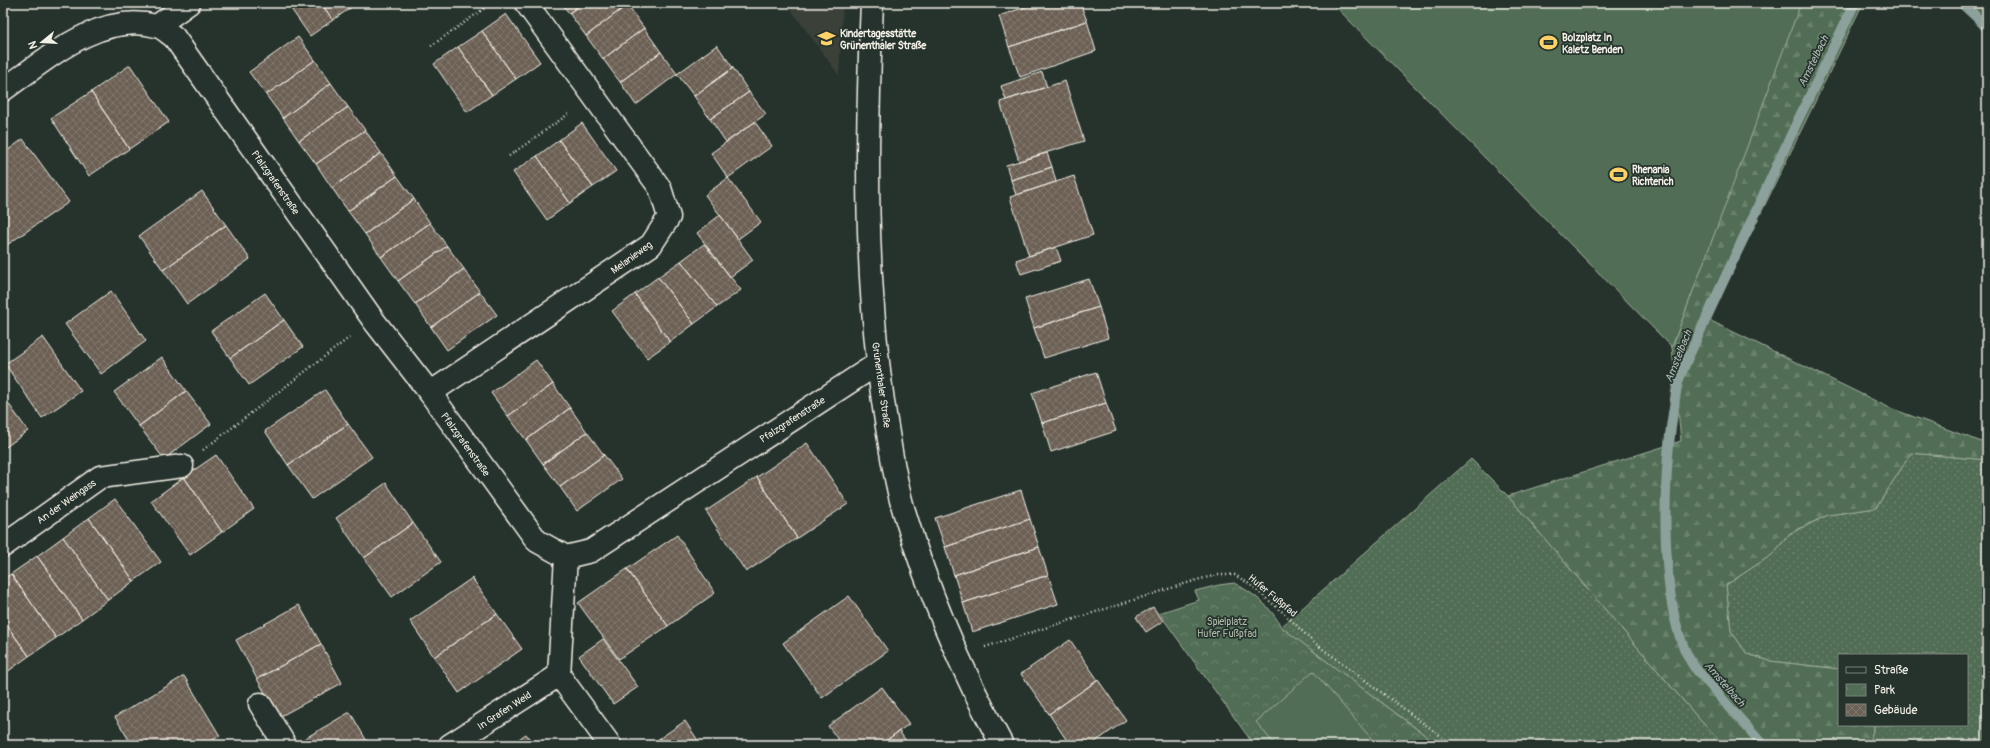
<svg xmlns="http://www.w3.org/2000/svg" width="1990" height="748" font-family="Pangolin,sans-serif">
<defs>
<pattern id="grass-dots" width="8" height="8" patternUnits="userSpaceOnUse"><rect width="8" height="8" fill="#516d55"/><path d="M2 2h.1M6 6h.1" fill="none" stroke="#6b826d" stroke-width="1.8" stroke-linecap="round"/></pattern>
<pattern id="forest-firs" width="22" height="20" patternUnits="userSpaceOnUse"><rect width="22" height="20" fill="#516d55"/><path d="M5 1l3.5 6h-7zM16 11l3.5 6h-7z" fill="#6b826d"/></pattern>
<pattern id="park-crowns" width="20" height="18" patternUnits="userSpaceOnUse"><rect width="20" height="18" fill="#516d55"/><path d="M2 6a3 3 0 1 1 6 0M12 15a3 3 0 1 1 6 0" fill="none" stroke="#6b826d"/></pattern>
<pattern id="building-cross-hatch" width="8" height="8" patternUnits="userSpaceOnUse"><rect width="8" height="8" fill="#6c6155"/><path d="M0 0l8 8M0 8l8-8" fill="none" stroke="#82786d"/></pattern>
</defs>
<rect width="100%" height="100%" fill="#26332d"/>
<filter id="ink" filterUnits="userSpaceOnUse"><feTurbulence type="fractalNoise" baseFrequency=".025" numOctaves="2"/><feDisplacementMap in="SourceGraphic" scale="8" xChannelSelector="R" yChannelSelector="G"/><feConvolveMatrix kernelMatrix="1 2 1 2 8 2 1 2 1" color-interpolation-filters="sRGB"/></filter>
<g filter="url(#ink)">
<path fill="#3b4139" d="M786,3H843L839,75Z"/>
<path fill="url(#grass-dots)" stroke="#a2af9e" d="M1911,453L1987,460V745H1868L1875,725H1967V655H1839V669L1770,661L1747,654L1731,631L1726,585L1773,554L1790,534L1828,515L1876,508Z
M1471,459L1508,496L1699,719L1724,745H1438L1281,627Z"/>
<path fill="url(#forest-firs)" stroke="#a2af9e" d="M1799,3H1863L1709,320L1890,408L1987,444V460L1911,453L1876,508L1828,515L1790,533L1773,554L1726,585L1731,631L1747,654L1770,661L1839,669V725H1875L1868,745H1724L1699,719L1508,496L1681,441L1672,347Z
M1958,3H1987V33L1961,9Z"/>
<path fill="url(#park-crowns)" stroke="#a2af9e" d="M1234,583C1253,593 1272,607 1281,627L1438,745H1254L1159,613L1199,600L1195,591L1219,585Z"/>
<path fill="#516d55" stroke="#a2af9e" d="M1332,3H1801L1672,347Z
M1313,671L1377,745H1275L1256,722Z"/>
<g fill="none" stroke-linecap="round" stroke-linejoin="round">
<path stroke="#8ca19c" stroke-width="10" d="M1963,3L1987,28
M1763,745L1695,668C1657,615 1663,476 1673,413C1675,403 1675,393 1678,383C1680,375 1684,368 1687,360L1797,122L1855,3"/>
</g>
<path fill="url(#building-cross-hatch)" stroke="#f4f1e8" d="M287,3H321L333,20L310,36Z
M321,3H355L356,4L333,20Z
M561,3H583L569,13Z
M583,3H626L627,5L586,36L569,13Z
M1026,3H1037L1028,6Z
M1037,3H1080L1087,21L1009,47L999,16Z
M627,5L644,28L603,59L586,36Z
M506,14L540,62L516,79L482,31Z
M1087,21L1096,51L1020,77L1009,47Z
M644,28L661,52L620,82L603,59Z
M482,31L516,79L492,95L458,47Z
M298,37L315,60L266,95L249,72Z
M717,45L733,68L694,96L677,74Z
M458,47L492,95L467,112L434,64Z
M661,52L677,74L636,105L620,82Z
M315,60L331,83L283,118L266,95Z
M130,65L169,122L129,149L91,92Z
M733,68L749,92L710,119L694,96Z
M1042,72L1047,87L1006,100L1001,86Z
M1065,81L1084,141L1019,161L1000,102Z
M331,83L348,107L299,141L283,118Z
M91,92L129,149L89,176L51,118Z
M749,92L766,114L726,142L710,119Z
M348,107L365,130L316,164L299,141Z
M755,122L772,146L728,178L711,153Z
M582,123L616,171L593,187L559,140Z
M365,130L381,153L332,188L316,164Z
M23,139L69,202L4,247L3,154Z
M559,140L593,187L570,203L537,156Z
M381,153L397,176L348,211L332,188Z
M1047,153L1052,167L1011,180L1006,165Z
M537,156L570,203L547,220L513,172Z
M1052,167L1056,182L1016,195L1011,180Z
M397,176L414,199L365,234L348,211Z
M1074,176L1093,235L1029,256L1010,197Z
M728,178L761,222L738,239L705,195Z
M202,191L226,225L163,270L139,236Z
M414,199L430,223L381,257L365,234Z
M720,215L753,260L730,277L697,233Z
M430,223L447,246L398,281L381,257Z
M226,225L250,259L187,304L163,270Z
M704,244L741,290L717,307L681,261Z
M447,246L464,269L415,304L398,281Z
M1056,247L1061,261L1021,274L1016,260Z
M681,261L717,307L694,324L658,277Z
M464,269L480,292L431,327L415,304Z
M658,277L694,324L670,342L635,294Z
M1089,279L1099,307L1034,328L1025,299Z
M111,291L146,341L101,374L65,324Z
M480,292L497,315L447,350L431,327Z
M265,293L284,320L230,358L211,331Z
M635,294L670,342L647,358L612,311Z
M1099,307L1108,338L1044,358L1034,328Z
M284,320L303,347L249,385L230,358Z
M43,337L81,391L42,418L5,364Z
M162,357L186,391L139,426L114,392Z
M536,360L553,384L508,416L491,393Z
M1096,372L1106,403L1042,423L1032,393Z
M553,384L570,408L526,440L508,416Z
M325,390L348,424L288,465L265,431Z
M186,391L211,424L164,459L139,426Z
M3,396L28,431L3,449Z
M1106,403L1116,431L1051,452L1042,423Z
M570,408L587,432L543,464L526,440Z
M348,424L372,457L312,499L288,465Z
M587,432L604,455L560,487L543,464Z
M807,443L848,504L797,538L757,477Z
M216,455L254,509L222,532L184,477Z
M604,455L622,479L577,511L560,487Z
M184,477L222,532L190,555L151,501Z
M757,477L797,538L746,572L706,511Z
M386,483L413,523L364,558L336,518Z
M1021,490L1030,519L945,547L935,518Z
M115,499L161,562L134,581L89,518Z
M89,518L134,581L108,600L63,537Z
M1030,519L1039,547L954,575L945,547Z
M413,523L441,562L392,597L364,558Z
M677,535L715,593L668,626L627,569Z
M63,537L108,600L82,619L37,556Z
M1039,547L1048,575L963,603L954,575Z
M37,556L82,619L56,638L11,574Z
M627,569L668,626L619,659L578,603Z
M11,574L56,638L29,656L3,620V579Z
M1048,575L1058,604L972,632L963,603Z
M472,578L497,614L434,657L410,621Z
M849,596L888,651L822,698L783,643Z
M299,605L321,644L257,679L236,640Z
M1153,607L1163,621L1146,632L1136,617Z
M497,614L522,649L459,693L434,657Z
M3,620L29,656L3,675Z
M603,639L638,687L613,704L579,656Z
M1070,640L1098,680L1049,714L1021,674Z
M321,644L342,683L279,717L257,679Z
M184,676L220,736L204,745H132L115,717Z
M1098,680L1126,720L1091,745H1070L1049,714Z
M882,687L909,724L880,745H842L828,726Z
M350,712L369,745H299L297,743Z
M685,721L701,745H650Z
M899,731L909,745H880Z
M526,734L534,745H510Z"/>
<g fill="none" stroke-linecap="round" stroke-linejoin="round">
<defs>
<path id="minor" d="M872,3C866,142 864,283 886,421C891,451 895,482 904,511C928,592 962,671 1002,745
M157,26L189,3
M3,90C46,60 99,11 156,26C162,27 168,33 174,37L374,321L430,393L537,541L566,557L591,551L877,364
M430,393L651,245L669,217L660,188L526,3
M3,546L100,477L182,466
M566,557L559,675L610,745
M260,704L285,745
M450,745L559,675"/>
</defs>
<use href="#minor" stroke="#f4f1e8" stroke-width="25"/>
<path stroke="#f4f1e8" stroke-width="2.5" stroke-dasharray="1 3" stroke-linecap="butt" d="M431,46L492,3
M509,156L570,113
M203,450L350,337
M985,647L1200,579L1218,575H1235L1248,583L1285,614L1312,641L1453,745"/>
<use href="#minor" stroke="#26332d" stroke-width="22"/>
</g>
</g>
<defs>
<symbol id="school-bare" viewBox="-9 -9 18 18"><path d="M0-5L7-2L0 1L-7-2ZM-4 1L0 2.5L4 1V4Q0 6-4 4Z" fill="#ffd166" stroke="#26332d" stroke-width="2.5" paint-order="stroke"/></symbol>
<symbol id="stadium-bare" viewBox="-9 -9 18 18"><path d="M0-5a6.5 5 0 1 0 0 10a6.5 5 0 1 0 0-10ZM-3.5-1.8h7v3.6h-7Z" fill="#ffd166" stroke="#26332d" stroke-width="2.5" paint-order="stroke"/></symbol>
</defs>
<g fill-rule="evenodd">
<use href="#school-bare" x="814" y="26" width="25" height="25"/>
<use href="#stadium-bare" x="1536" y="30" width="25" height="25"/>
<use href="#stadium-bare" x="1606" y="162" width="25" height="25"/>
</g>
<g text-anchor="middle" stroke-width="3.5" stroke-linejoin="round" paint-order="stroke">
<g font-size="10" font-weight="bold" fill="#f4f1e8" stroke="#26332d" text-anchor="start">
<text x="840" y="37">Kindertagesstätte<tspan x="840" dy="12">Grünenthaler Straße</tspan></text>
<text x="1562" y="41">Bolzplatz In<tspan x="1562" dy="12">Kaletz Benden</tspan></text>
<text x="1632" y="173">Rhenania<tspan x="1632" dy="12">Richterich</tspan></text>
</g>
<g font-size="10" fill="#f4f1e8" stroke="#26332d">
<text transform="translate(276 182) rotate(55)" y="4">Pfalzgrafenstraße</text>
<text transform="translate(631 257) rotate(-36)" y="4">Melanieweg</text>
<text transform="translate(882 385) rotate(82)" y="4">Grünenthaler Straße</text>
<text transform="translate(792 419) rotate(-33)" y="4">Pfalzgrafenstraße</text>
<text transform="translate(466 444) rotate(54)" y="4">Pfalzgrafenstraße</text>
<text transform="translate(66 501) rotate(-35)" y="4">An der Weingass</text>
<text transform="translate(1273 595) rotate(40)" y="4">Hufer Fußpfad</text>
<text transform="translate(504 710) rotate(-33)" y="4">In Grafen Weid</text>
</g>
<g font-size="10" fill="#b3bcad" stroke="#26332d">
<text x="1227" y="625">Spielplatz<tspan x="1227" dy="12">Hufer Fußpfad</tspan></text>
</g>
<g font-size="11" font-style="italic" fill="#afbcb6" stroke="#26332d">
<text transform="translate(1813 61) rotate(-64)" y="4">Amstelbach</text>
<text transform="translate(1678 356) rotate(-68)" y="4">Amstelbach</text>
<text transform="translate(1725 684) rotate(49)" y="4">Amstelbach</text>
</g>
</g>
<rect width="1990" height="748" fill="none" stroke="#26332d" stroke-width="16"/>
<rect x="8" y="8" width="1974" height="732" fill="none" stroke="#f4f1e8" stroke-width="1.5" filter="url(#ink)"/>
<rect x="1838" y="654" width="130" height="72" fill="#26332d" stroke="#787f78"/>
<rect x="1846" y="667" width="20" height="6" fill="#26332d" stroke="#787f78"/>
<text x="1874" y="674" font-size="12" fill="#f4f1e8">Straße</text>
<rect x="1846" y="684" width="20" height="12" fill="url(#park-crowns)" stroke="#787f78"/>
<text x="1874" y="694" font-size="12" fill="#f4f1e8">Park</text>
<rect x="1846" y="704" width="20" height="12" fill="url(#building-cross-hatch)" stroke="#787f78"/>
<text x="1874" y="714" font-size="12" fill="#f4f1e8">Gebäude</text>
<g transform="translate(42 42) rotate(252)" stroke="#26332d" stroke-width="3" paint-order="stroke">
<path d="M0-3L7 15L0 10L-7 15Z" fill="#f4f1e8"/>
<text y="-6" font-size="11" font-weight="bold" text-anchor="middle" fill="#f4f1e8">N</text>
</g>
</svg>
